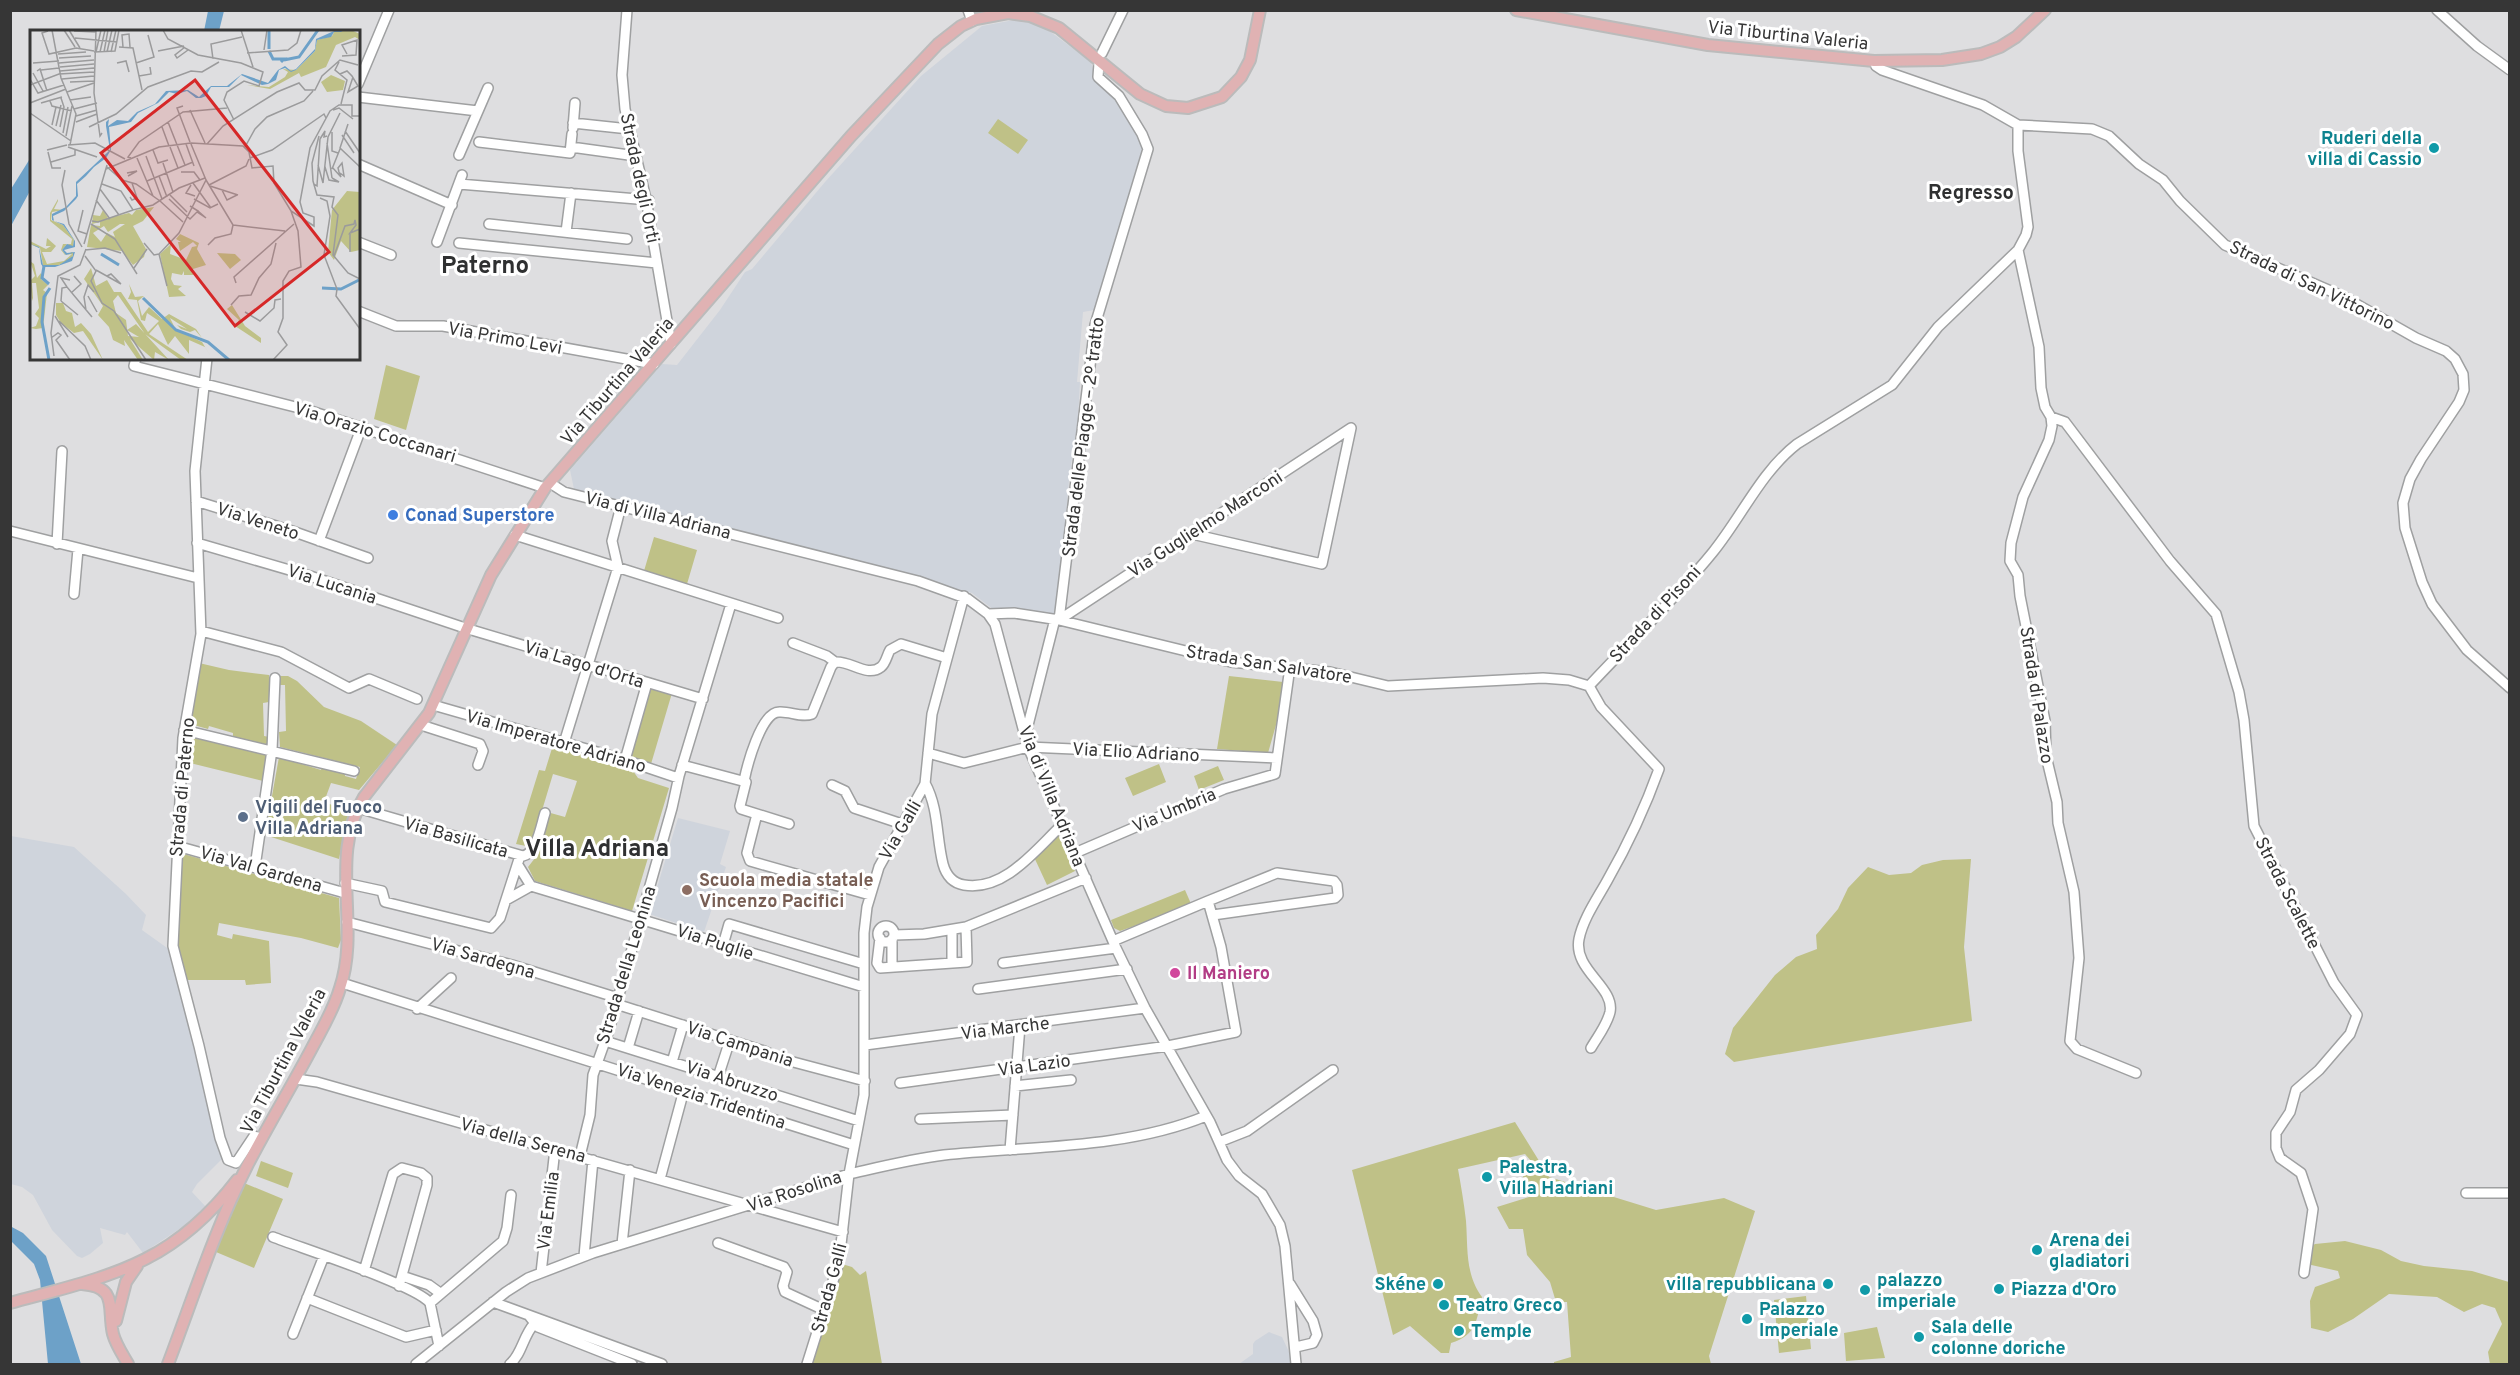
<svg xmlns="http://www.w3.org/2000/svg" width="2520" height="1375" font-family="Overpass,sans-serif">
<rect width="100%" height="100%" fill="#dedee0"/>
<path fill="#cfd4dc" d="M1020,19L1044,27L1091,62L1095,77L1119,99L1145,148L1094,310L1083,312L1077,382H1080L1078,419L1069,479L1058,613L1053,617L994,610L972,593L574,489L570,470L662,364L677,365L720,310L745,272L752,269L825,182L921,76L982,26Z
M678,818L730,831L720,864L726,867L704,932L649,914Z
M11,836L74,847L126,894L146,915L142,930L170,950L176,973L175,977L181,989L223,1158L197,1184L192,1192L206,1207L184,1226L143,1253L127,1232L125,1235L100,1228L103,1243L90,1254L82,1258L77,1256L52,1230L33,1195L22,1187L11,1184Z
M1269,1332L1282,1337L1289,1352L1293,1364H1239L1253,1354V1344L1255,1341Z"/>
<path fill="#bfc187" d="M998,119L1028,140L1018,154L988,133Z
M386,365L420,376L406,430L374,419Z
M654,537L697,550L687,584L644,571Z
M199,663L229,670L269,675V702L263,703L264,736L269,737V745L233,737V733L209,726L208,729L190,724Z
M278,676H288L297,681L324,707L361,721L397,745L359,790L331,783L324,802L349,811L339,859L265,835L279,757L321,770L322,767L345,773V776L356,779L360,767L280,747L279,732L286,731L285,685H279Z
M1229,676L1283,682L1278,718L1268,753L1217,749Z
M650,687L672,693L651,764L629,757Z
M189,736L267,754L263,781L186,762Z
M553,745L631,768L638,778L669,788L632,911L535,881L528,867L539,853L538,843L547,812L565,817L577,781L553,774L531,847L516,844L539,770L545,771Z
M1159,764L1166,782L1133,796L1125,778Z
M1218,766L1224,780L1199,790L1194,776Z
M1059,833L1075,871L1047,885L1034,857Z
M180,853L339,898L341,940L338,948L301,938L219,923L217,935L232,939L233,934L269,941L271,983L246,985L245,980H185L177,948Z
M1971,859L1964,947L1972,1021L1734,1062L1725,1054L1733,1028L1775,975L1796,957L1817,949L1816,935L1838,909L1848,888L1868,867L1889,875L1911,873L1922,865L1943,860Z
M1185,890L1192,906L1120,931L1114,928L1111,920Z
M1515,1122L1549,1177L1656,1210L1724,1198L1755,1211L1709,1356L1711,1364H1554V1362L1571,1357L1567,1302H1556L1550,1282L1527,1255L1523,1229H1509L1497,1207L1529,1197L1521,1169L1527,1167L1531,1161L1525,1154L1458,1169C1461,1186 1464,1203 1466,1221C1468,1248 1465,1274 1482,1297C1476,1321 1477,1335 1451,1343L1449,1353H1441L1410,1326L1393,1335L1352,1170Z
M261,1161L293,1173L288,1188L256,1176Z
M244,1183L283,1199L254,1268L216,1252Z
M2345,1241L2381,1250L2401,1261L2424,1266L2472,1271L2509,1282V1364H2490L2488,1352L2502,1324L2495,1308L2482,1304L2464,1312L2437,1297L2389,1294L2353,1319L2328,1332L2311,1328L2310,1301L2315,1287L2340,1278L2338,1271L2307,1264L2306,1250L2315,1244Z
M842,1264L852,1267L860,1275L866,1271L882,1364H810Z
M1806,1296L1811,1349L1779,1353L1774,1300Z
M1877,1327L1885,1358L1846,1361L1844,1333Z"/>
<path fill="#6da1c8" d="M208,11H224L219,31H204Z
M31,157V189L11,226V189Z
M10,1226L23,1233L46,1256L81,1364H48L40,1280L34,1264L11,1241Z"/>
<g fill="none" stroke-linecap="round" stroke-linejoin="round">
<defs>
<path id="minor" d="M627,10L622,75L625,109L646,199L671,344
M968,10L972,21
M2437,10L2477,46L2510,70
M1102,53L1123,10
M1874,61L1876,66L1882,70L1983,105L2018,125L2092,129L2109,136L2139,164L2163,180L2180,201L2225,245L2342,296L2416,338L2446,351L2455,359L2463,374L2464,390L2459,402L2421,459L2410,479L2403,503L2405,528L2422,582L2432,604L2467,650L2510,688
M358,84L389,10
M358,97L478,111
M573,123L629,129
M573,128L575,103
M479,142L570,153L572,134
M571,147L636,156
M459,155L488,88
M358,164L452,205
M459,184L649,200
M489,224L627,239
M566,232L571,193
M358,242L391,255
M437,242L462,175
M459,243L657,263
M2018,250L2039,347L2041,388L2045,407L2051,417L2052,426L2049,440L2023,497L2011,543L2010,561L2018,575L2020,596L2045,721L2046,756L2057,802L2058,823L2074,892L2079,958L2070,1041L2077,1049L2136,1073
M358,311L396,326H443L654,364
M136,358L134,366L311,411L545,488
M207,358L195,471L201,634L183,738L173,946L199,1046L220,1138L228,1160L236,1163L254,1136L262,1138
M2051,417L2065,422L2170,561L2216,614L2239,692L2244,720L2254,826L2334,983L2357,1015L2350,1034L2319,1070L2296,1090L2290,1112L2276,1133V1148L2280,1158L2301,1173L2313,1209L2304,1273
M550,483L564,492L918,581L968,599L988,614L995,624L1028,747L1116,948L1145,1008L1210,1122L1227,1160L1239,1176L1262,1194L1280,1225L1285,1246L1296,1364
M196,501L292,531L368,558
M10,531L198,578
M1192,534L1322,564L1351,428
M515,535L778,618
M319,541L362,426
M197,543L310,576L465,628L703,699
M57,544L62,451
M74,594L78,549
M988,614L1014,613L1059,620L1231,662L1330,672L1388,686L1543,678L1569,680L1589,686
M1059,620L1095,325L1148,149L1142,134L1119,96L1098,77L1099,63
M1059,620L1351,428
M201,631L281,652L349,688L369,679L417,699
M793,643L827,656L835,662
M1589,686C1630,642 1675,599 1713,552C1742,516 1761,472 1797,444L1892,385L1938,327L2018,250L2026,235L2028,227L2018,151V125
M1589,686L1601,707L1659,769C1645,808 1627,846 1607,881C1597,899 1583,919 1579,939C1573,970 1615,987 1610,1012C1607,1025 1598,1036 1591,1048
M433,705L625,760L678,778
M421,725L480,744L483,751L478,765
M184,730L354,771
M1026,733L1055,619
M564,743L618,567L612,541L621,506
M928,753L964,763L1028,747L1277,758
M625,760L647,683
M682,765L746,782L740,806L741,809L789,824
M744,781C747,766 761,712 779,712C790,711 801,718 812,714L831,667L835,662C850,660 867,678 881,667C886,663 887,655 890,650L901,644L947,658
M925,783C939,809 936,836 943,864C946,875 952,883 964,885C1005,892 1037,848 1063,824
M832,785L845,791L854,808L902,824
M358,808L523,856C537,853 541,825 545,813
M757,814L747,853L750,861L870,895
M177,846L345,893
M1075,853L1224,789L1275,774L1290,667
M518,865L531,886
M255,867L272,750L275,678
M345,883L382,891L385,902L491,928L500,918L520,856
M531,886L864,987
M506,900L531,886
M1208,901L1277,873L1334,881L1337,885L1338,895L1335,898L1213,915
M347,922L512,965L618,998
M878 934a8 8 0 1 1 16 0a8 8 0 1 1-16 0Z
M894,935L924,934L966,927L1086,878
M880,938L877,963L880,968L967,962L966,927
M723,945L729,924L864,964
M952,963V930
M1003,963L1116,948
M892,967V939
M342,983L854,1145
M978,989L1127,969
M616,1004L764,1051L782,1059L865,1081
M417,1009L451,978
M605,1041L859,1121
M865,1045L1145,1008
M628,1048L639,1011
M672,1062L683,1025
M718,1077L730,1040
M296,1079L317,1082L843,1232
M900,1083L1168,1046L1236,1032L1221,947L1208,901L1113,941
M1015,1086L1071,1080
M920,1119L1013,1115
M1219,1142L1247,1131L1333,1070
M1010,1150L1020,1026
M580,1156L590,1115L593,1075L609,1030L672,808L679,776L731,604
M660,1179L684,1090
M2466,1193H2510
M273,1237C301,1248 416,1285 430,1303
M718,1243L784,1267L787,1272L783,1286L785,1292L824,1310
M622,1244L630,1170
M584,1256L593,1160
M364,1271L393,1174L402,1168L421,1173L427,1178V1185L399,1286
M541,1273L555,1149
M402,1276L429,1285L440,1293
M1290,1284L1313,1321L1317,1335L1313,1343L1296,1347
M307,1298L406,1337L436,1330
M493,1302L662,1364
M530,1317L538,1327L632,1364
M293,1334L324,1256
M439,1346L430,1303L503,1241L507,1228L511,1195
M416,1364L506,1292L528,1278L593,1253L849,1174C880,1167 912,1159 944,1155C1029,1146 1126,1149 1206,1116
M510,1364C522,1354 523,1336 534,1324
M807,1364L839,1262L849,1174L864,1095V933L867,907L879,867L925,784L932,714L964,596"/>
<path id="major" d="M1516,10L1708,45L1874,61L1942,60L1981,54L2000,47L2016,37L2045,10
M82,1284C119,1287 107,1308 113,1334C116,1345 123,1355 128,1364
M10,1303C109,1276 171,1266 237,1180
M116,1321L126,1282L137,1266
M168,1364C193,1298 215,1229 247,1166C268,1125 292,1086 313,1046C323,1027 334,1009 340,988C361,926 328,856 364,797L429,713L491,575L545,488L851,136L938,44L961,26L976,19L1008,13L1030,16L1059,28L1140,94L1166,106L1188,108L1222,97L1241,77L1250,60L1260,10"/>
</defs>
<use href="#minor" stroke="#9fa0a1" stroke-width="12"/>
<use href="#major" stroke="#bbb" stroke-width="14"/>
<use href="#minor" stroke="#fff" stroke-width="9"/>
<use href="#major" stroke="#e0b2b3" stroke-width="10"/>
</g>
<g fill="#0f9aa8" stroke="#fff" stroke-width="2">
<circle cx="2434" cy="148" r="6"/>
<circle cx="1487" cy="1177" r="6"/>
<circle cx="2037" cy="1250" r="6"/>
<circle cx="1438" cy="1284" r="6"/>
<circle cx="1828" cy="1284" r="6"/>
<circle cx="1999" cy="1289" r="6"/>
<circle cx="1865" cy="1290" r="6"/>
<circle cx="1444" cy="1305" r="6"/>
<circle cx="1747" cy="1319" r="6"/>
<circle cx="1459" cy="1331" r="6"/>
<circle cx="1919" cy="1337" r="6"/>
</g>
<circle fill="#3f7fe0" stroke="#fff" stroke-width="2" cx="393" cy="515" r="6"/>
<circle fill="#5c6f8a" stroke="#fff" stroke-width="2" cx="243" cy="817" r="6"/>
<circle fill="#8d6e63" stroke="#fff" stroke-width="2" cx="687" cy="890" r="6"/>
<circle fill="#d1479c" stroke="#fff" stroke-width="2" cx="1175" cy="973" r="6"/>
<g text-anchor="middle" stroke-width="6" stroke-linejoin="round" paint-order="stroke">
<g font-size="18" fill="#363636" stroke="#fff">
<text transform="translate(1788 35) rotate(6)" y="6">Via Tiburtina Valeria</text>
<text transform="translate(640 178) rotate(78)" y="6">Strada degli Orti</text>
<text transform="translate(2312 285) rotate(26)" y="6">Strada di San Vittorino</text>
<text transform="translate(505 338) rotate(10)" y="6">Via Primo Levi</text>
<text transform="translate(617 381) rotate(-49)" y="6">Via Tiburtina Valeria</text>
<text transform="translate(375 432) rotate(17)" y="6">Via Orazio Coccanari</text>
<text transform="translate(1083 437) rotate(-83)" y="6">Strada delle Piagge – 2º tratto</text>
<text transform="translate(658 515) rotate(14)" y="6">Via di Villa Adriana</text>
<text transform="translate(258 521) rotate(18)" y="6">Via Veneto</text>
<text transform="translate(1205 524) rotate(-33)" y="6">Via Guglielmo Marconi</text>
<text transform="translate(332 584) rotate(18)" y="6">Via Lucania</text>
<text transform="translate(1655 614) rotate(-47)" y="6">Strada di Pisoni</text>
<text transform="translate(584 664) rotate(17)" y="6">Via Lago d'Orta</text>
<text transform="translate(1269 664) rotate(9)" y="6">Strada San Salvatore</text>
<text transform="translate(2037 695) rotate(81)" y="6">Strada di Palazzo</text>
<text transform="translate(556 741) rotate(16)" y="6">Via Imperatore Adriano</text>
<text transform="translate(1136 752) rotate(3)" y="6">Via Elio Adriano</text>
<text transform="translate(182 787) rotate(-85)" y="6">Strada di Paterno</text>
<text transform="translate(1052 796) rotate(68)" y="6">Via di Villa Adriana</text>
<text transform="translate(1174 810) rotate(-23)" y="6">Via Umbria</text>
<text transform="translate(900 830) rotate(-60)" y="6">Via Galli</text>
<text transform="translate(456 837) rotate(16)" y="6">Via Basilicata</text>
<text transform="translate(261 869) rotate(16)" y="6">Via Val Gardena</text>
<text transform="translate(2288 893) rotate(63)" y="6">Strada Scalette</text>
<text transform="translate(715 942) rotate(18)" y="6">Via Puglie</text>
<text transform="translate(483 958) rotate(16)" y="6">Via Sardegna</text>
<text transform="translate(626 965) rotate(-73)" y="6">Strada della Leonina</text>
<text transform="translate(1005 1028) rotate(-7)" y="6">Via Marche</text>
<text transform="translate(740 1044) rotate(18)" y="6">Via Campania</text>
<text transform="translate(283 1061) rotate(-62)" y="6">Via Tiburtina Valeria</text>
<text transform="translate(1034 1065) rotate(-8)" y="6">Via Lazio</text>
<text transform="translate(732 1081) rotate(18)" y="6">Via Abruzzo</text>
<text transform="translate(701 1096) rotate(18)" y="6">Via Venezia Tridentina</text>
<text transform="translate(523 1140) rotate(15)" y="6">Via della Serena</text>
<text transform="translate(794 1191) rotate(-18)" y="6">Via Rosolina</text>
<text transform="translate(548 1211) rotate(-83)" y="6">Via Emilia</text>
<text transform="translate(829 1288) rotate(-75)" y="6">Strada Galli</text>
</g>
<g font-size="18" font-weight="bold" fill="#0d838f" stroke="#fff" text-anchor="start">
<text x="2422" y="144" text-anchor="end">Ruderi della<tspan x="2422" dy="21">villa di Cassio</tspan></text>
<text x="1499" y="1173">Palestra,<tspan x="1499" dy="21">Villa Hadriani</tspan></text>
<text x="2049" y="1246">Arena dei<tspan x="2049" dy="21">gladiatori</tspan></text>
<text x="1877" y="1286">palazzo<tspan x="1877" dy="21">imperiale</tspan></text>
<text x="1426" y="1290" text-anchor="end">Skéne</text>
<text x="1816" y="1290" text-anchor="end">villa repubblicana</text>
<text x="2011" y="1295">Piazza d'Oro</text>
<text x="1456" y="1311">Teatro Greco</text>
<text x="1759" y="1315">Palazzo<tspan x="1759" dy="21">Imperiale</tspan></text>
<text x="1931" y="1333">Sala delle<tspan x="1931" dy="21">colonne doriche</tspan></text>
<text x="1471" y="1337">Temple</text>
</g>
<g font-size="18" font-weight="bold" fill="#366cbe" stroke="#fff" text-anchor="start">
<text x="405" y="521">Conad Superstore</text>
</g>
<g font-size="18" font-weight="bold" fill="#4e5e75" stroke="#fff" text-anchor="start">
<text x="255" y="813">Vigili del Fuoco<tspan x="255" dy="21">Villa Adriana</tspan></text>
</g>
<g font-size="18" font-weight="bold" fill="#785e54" stroke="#fff" text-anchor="start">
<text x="699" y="886">Scuola media statale<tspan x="699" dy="21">Vincenzo Pacifici</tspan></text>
</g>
<g font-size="18" font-weight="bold" fill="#b23c85" stroke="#fff" text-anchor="start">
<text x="1187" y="979">Il Maniero</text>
</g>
<g font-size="20" font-weight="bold" fill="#2f3031" stroke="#fff">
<text x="1971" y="199">Regresso</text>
</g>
<g font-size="24" font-weight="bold" fill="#2f3031" stroke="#fff">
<text x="485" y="273">Paterno</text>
<text x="597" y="856">Villa Adriana</text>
</g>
</g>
<g transform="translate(30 30)">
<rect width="330" height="330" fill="#dedee0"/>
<path d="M321,0L330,4V10L325,7L306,15L296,37L271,47L269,43L240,59L217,55L239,57L255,47L258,42L253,39L266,40L285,21L287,10L302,6L304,2ZM301,45L315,51L313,60L297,62L291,52ZM317,161L330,162V220L321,222L311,211L304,230L298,222L302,180ZM28,169V171L24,179L34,180L22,182L21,190L33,195L44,210L43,217L37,214L32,220L36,225L42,222L44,224L41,229L29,235H13L10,218L0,214V211L16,219L21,216H16L17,208L26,216L21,222H12L17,234L34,231L42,224L35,225L31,220L33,214H41L42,209L20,191V183ZM124,177L113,191L103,196L116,219L114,227L103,235L92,221L57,217L61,195L70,196V192L62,194L63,185L70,186L73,180L78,188L99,183L102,185L106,180ZM90,194H95L83,202L85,207L77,203L71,212L63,203L74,196L78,202ZM150,204L169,213L167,219L176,235L163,239V245H154V241L152,245L142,243L141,249L144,255L152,256L148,259L156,266L139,267L130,224L141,214L140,224L156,230L162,217L167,216L163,212L150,221L148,212H151L146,209ZM187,223L205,224L211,230L200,239ZM0,231L4,234L7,248L11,243V249L18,255L13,260L17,263L13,298L6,299L0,298L6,296L9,288L5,284L9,278L6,253H2L3,268L2,271L0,251L5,246ZM61,238L66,256L77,250L84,262H91L118,302L129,291L117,283L115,291L111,290L107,270L98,269L101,262L99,254L105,267L114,266L108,271L112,286L119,277L132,289L139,284L166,299L172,308L165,300L160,302L151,299L147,295L157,299L140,288L146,300L172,312L183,330L175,317L159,310V324L145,306L138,315L128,294L119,304L158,330H151L115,304L88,265L83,271L86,283L96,290L98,306L109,307L97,300L106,294L139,330L125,322L124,330L100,309L113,330H108L94,310L95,316L83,310L79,297L68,285L73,276L54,249ZM26,273H33L36,281L42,283L45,297L51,293L61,304L73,330L53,301L44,303L31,293L26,285ZM202,275L215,296L231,308V313L205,296L209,290L197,279Z" fill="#bfc187" fill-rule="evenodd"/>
<path d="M314,0L311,2H304L301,7L287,10L285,21L266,40L261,42L255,38L249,40L246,50L238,54L232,55L211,45L199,57H181L176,66L171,68H166L157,61L147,64L139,62L128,73L108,83L101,92L79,97L81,120L76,128L64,137L56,146L47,154L48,166L46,169L34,181L23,186L24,191L34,194L45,211V217L34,220L37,223L45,222L42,231L25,237H13L11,234L9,218L0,214L9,217L13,235H29L43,226V223L36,225L32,220L37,214L43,216L44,210L33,195L22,190V184L36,177L46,166V152L80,120L76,96V92L79,89L78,96L87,90L98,91L107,82L125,74L136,61L158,60L169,67L181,56H197L212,44L238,53L248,40L255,36L261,41L266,39L285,19L286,9L304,1Z" fill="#6da1c8"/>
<path fill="none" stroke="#6da1c8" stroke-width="3" d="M239,19V0M239,21L243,29H254L251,32M254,30L269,27L288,0M71,224L89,235M14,236L12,248L19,254M292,258L311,259L329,250M113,268L146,300L178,312L199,330M19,330L12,292L14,267L20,258"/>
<path fill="none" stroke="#9b9b9c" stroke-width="1.5" d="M22,0L31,48L46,84L40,115M34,0L45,17M39,0L50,18M66,0L64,63L70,106L72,103M133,0L138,9L168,25L211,33L233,42L229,56L214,51L197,62L194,70L204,90M211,0L223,37M18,1L12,3L19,24L46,18L64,21M44,1L66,2M45,8L87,12M89,17L103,18L112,60M93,17L92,5L99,4L100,17M155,17L145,25L147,28L158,20M234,20L237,0M128,21L154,16M64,22L85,21L89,0M66,22L71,0M70,22L75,0M74,22L78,0M77,22L82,0M81,22L86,0M217,23L258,20L267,13L271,0M28,24L56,22M312,26L326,25L327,10L312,15L317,24M29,28L61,26M183,29L181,14L212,7M309,32L305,40L317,50L311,74M3,33L29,31M29,33L64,30M87,33L96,31L99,42M106,33L124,27L118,5M30,37L64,34M11,40L29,38M7,41L10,39L17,61M30,41L64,38M3,43L13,61M310,44L317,41L322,46L328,56L318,62L323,47M109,46L121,44L120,37M0,49L8,63L34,55M32,49L64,46M40,52L64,51M0,55L29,44L64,42M37,62L64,53M40,70L61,67M20,71L22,76L42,81M0,73L36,59M11,73L32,67M153,76L147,78L160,112M44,79L67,73M160,80L175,113M303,80L309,78L323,89M0,83L41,111M46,86L67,80M46,92L67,84M138,92L155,135M318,94L310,118L330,137M22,95L26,77M26,96L31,75M30,97L34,77L31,68M59,97L86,84L118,57L161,41L172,42L189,32M132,97L139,116M315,101L330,123M302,102V121L308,123M33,103L38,77M312,105L324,123M36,106L42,76M289,106L282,133L283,151L287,165L304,167L302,177L308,185L303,225L318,243L330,249M290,109L295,101L294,107L297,106M297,113L302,148M156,114L164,136M177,114L193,96L247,62L269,53L275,60H285L292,46L310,30L328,35M38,115L65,113L95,129M38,117L67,127M140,117L148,138M215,117L225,99L237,87L274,71L283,61M17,120L37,115M123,120L128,133L138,130M18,122L22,138H31M116,126L132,169M101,128L98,127L109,112L153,82L197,78M107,128L123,166M220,128L242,120L294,84L296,88M21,132L45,125V119M133,133L143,162M288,135L293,153L298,107L310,83M77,137L92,150L106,154L130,171L153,192M295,137L299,150L309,152L302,148M302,137L311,147L309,142L308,138L312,133L314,146L310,143M76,139L129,117L161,113L213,116L219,122L222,138L243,136L244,153L261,181L284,196V187L273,183L270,172L280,118L300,81L309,75H322V86H330M302,139L310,119M35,140L32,155L39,194L52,217M151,142H164L170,150M97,143L107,141L98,146M129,146L137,167M176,150L203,195M117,151L163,132M163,153L181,178M72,154L91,161L103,180L123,175L149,158L175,148M284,154L287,156L290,109M161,155L156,163L165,166M179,155L216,136L219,129M180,156L208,165M70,159L89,185M192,160L197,170L207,165M140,165L157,182M100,167L102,170L107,168L102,153M290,168L297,171L300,186L294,225L307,259L306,266L330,299M139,169L160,189L168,181L160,176M164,169L180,178L188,174M66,170L80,189M53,180L48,201L57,204M167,182L176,188L168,181M62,191L68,192L103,180M61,194L85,209L107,244M203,195L255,201M114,213L124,225L129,224M54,214L77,135M178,215L185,208L201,204L203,195M55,220L75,218L91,223M320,222V203M129,224L149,203L176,150L161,114M129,224L137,256M55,226L66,241L61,251L72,273L84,281L116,330M304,226L315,196L324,194L325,190L326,195L320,203L330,199M104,238L117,219M66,240L91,254M77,246L81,244L91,254M206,253L204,247L264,194M37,257L31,248L40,250M41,263L51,254L44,246M58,266L67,282M31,271L32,258L37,257L62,287M31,271L48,285M201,275L209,266L221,265L229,248L241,234L246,213M56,280L54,267L58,255L64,262M215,282L230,291L244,278L245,270L251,269M25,286L38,307M29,291L55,316L61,330M21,308L28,303L31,305L26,310L40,330M24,326L21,303L28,246L50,235L56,219M243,330L257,315L248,302L253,288V251L259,241L271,237L268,201L261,181"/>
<path fill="#d62828" fill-opacity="0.15" stroke="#d62828" stroke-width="3" d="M165,50L299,222L205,296L71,123Z"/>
<rect width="330" height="330" fill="none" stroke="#363636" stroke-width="3"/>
</g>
<rect width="2520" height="1375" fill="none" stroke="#363636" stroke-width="24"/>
</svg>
